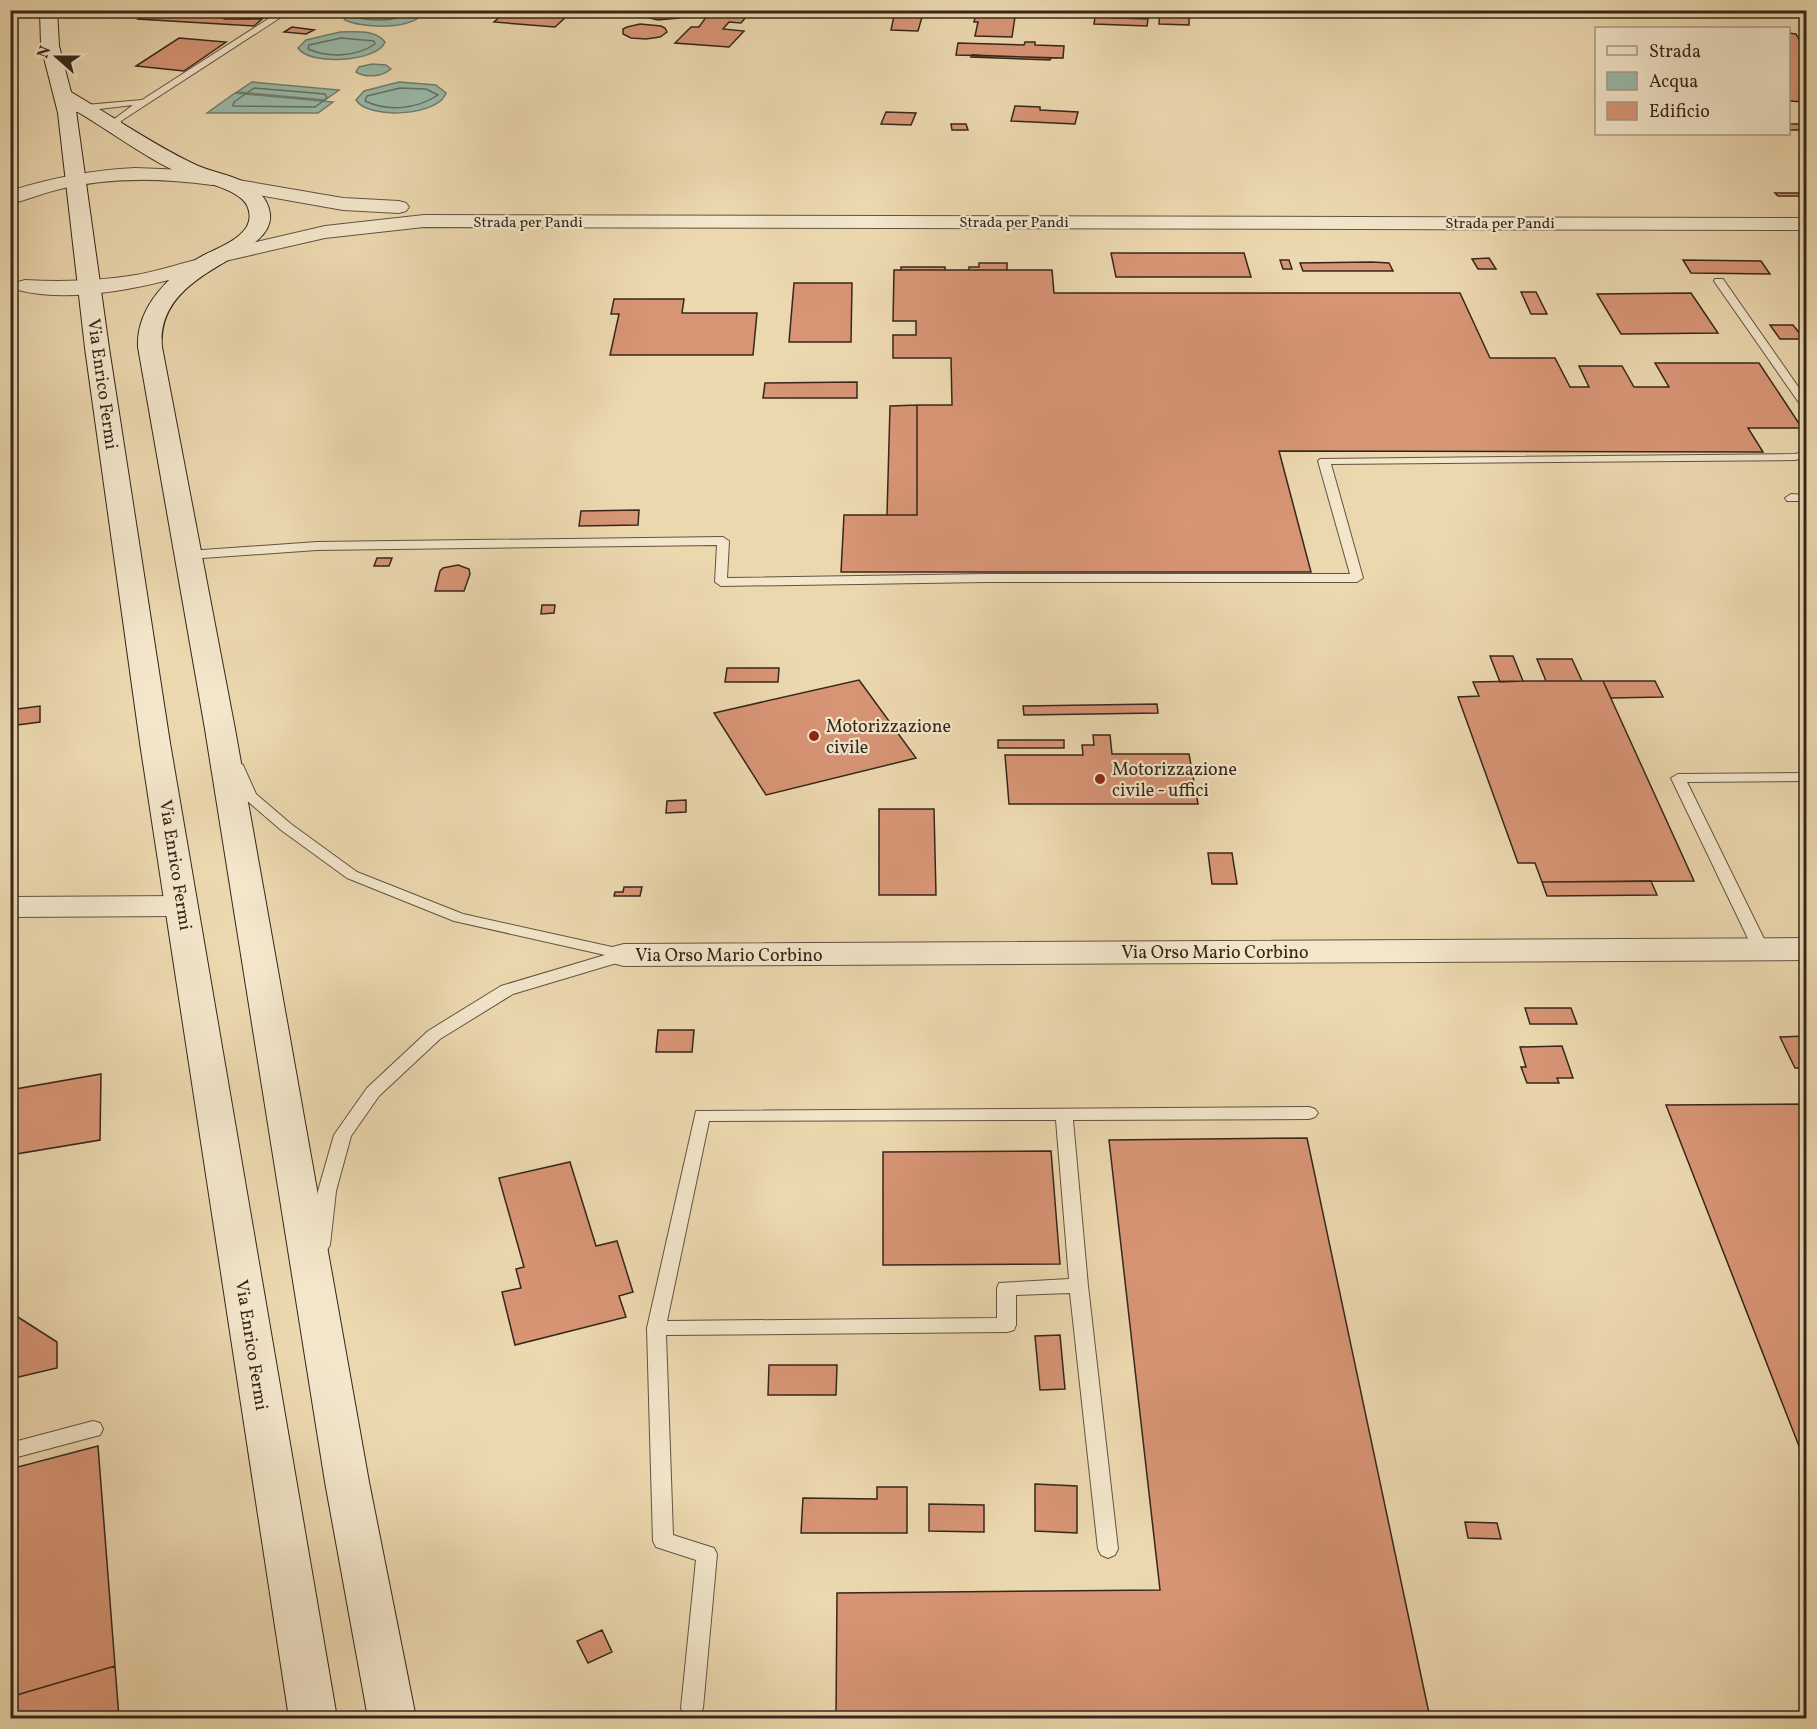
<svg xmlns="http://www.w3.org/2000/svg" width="1817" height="1729" font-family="Vollkorn,serif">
<rect width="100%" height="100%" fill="#ecd8af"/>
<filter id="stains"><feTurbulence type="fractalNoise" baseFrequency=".00333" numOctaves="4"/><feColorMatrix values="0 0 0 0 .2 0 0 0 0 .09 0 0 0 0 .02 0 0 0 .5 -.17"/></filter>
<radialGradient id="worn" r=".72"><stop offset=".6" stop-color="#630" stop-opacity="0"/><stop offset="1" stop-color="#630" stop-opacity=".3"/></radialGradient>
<path fill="#99baa9" stroke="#717f70" stroke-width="1.5" d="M346,10H424V11C415,31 361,28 345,20L342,16Z
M340,32C355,32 376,29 385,42C378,62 309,66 298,48L306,40Z
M372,64L386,65L391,69C382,77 366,78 356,72L359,67Z
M252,82L339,90L325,100L237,92Z
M399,82L436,85L446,93C439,116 368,120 356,100L364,91Z
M235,93L333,102L318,113H207Z"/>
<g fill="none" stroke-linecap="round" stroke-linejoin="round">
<path stroke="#677062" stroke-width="1.5" d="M349,10L353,17C376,22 398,22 418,10
M341,38L374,41L375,44C356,57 329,58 308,49L309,45Z
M254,88L325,94L327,98L315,107L233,106L234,102Z
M400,88L426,89L438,95C417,109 388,112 365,101L367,96Z"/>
</g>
<path fill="#d89576" stroke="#35271b" stroke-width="1.5" d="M148,10L233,12L225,19H262L254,26L138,19Z
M508,10L527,12L523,15L566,17L555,27L494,22Z
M644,10H686L687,11L679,18L658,20L646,17L642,13Z
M982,10H1016L1012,37L975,36L978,22H974L976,13L981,14Z
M1160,10H1189V25L1159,24Z
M249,13L267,14L262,19L243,18Z
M709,13L747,16L741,23L729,22L723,29L744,31L729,47L675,43L691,27H699Z
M894,16L922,17L918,31L891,30Z
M1095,17L1148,19L1147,26L1094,24Z
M640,24L661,26L665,28L667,32L660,37L646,39L631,38L623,34V29L627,27Z
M292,27L314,30L306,34L284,32Z
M1788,33L1796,34L1806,52V102L1788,101Z
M179,38L226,42L184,71L136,66Z
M1025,42H1035V45L1064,46L1063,58L956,55L958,43L1024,45Z
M972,55L1051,58L1050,60L971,57Z
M1015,106L1040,107V110L1078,112L1075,124L1011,121Z
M886,112L916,113L911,125L881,124Z
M951,124H966L968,130H952Z
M1788,124H1806V130H1788Z
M1775,193H1804L1806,196H1778Z
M1111,253H1244L1251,277H1116Z
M1489,258L1496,269H1478L1472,259Z
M1280,260H1289L1292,269H1283Z
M1683,260L1761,261L1770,274L1691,273Z
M1372,262L1389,263L1393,271H1303L1300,263Z
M979,263H1007V270H969V267H979Z
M901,267H945V270H901Z
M894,270H1052L1054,293H1460L1490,358H1555L1570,387H1589L1579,366H1622L1634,387H1669L1655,363H1759L1802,428H1748L1763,452L1279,451L1311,572H841L844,515H917V405H952L951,358H893V335H916V321H893Z
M794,283H852L851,342H789Z
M1521,292H1536L1547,314H1531Z
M1691,293L1718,333L1621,334L1597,294Z
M614,299H684L682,313H757L753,355H610L619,314H611Z
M1770,325H1793L1804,339H1780Z
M857,382V398H763L765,383Z
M917,405V515H887L890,406Z
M639,510L638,525L579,526L581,511Z
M377,558H392L389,566H374Z
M458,565L469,569L470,574L464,591H435L440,571L443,568Z
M542,605H555L554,613L541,614Z
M1490,656H1513L1523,681L1500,682Z
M1537,659H1572L1582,681H1546Z
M727,668H779L778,682H725Z
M859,680L916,758L766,795L714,713Z
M1523,681H1603L1694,881L1542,882L1535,863H1518L1458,697L1479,696L1473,682Z
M1603,681H1655L1663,697L1611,698Z
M1157,704L1158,713L1024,715L1023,706Z
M40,706V722L10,726V710Z
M1093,735H1110L1112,754H1189L1198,804H1009L1005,755H1083L1082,745H1094Z
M998,740H1064V748H998Z
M686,800V812L666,813L667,801Z
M879,809H934L936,895H879Z
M1208,853H1232L1237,884H1212Z
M1651,881L1657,895L1547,896L1542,882Z
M624,887H642L640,896H614L615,892H623Z
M1525,1008H1571L1577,1024H1530Z
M658,1030H694L692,1052H656Z
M1806,1036V1068H1795L1780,1037Z
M1562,1046L1573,1078H1557L1559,1083H1527L1521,1067H1526L1520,1047Z
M101,1074L100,1140L10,1155V1090Z
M1806,1104V1464L1666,1105Z
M1307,1138L1430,1718H836L837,1593L1160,1590L1109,1140Z
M1051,1151L1060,1264L883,1265V1152Z
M570,1162L596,1246L617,1241L633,1292L619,1296L626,1317L515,1345L502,1292L521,1288L516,1269L524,1267L499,1178Z
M10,1312L57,1342V1368L10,1379Z
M1060,1335L1065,1389L1040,1390L1035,1336Z
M769,1365H837L836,1395H768Z
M98,1446L115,1666L10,1697V1469Z
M1035,1484L1077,1486V1533L1035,1531Z
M877,1487H907V1533H801L803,1498L877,1499Z
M929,1504L984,1505V1532L929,1531Z
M1465,1522L1497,1523L1501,1539L1468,1538Z
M602,1630L612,1652L588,1663L577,1641Z
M115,1666L119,1718H10V1697Z"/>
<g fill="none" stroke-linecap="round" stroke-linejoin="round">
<defs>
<path id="lane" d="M282,10H292L124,119L121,121L120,130H114L113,120L133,105L74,112L70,109L74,106L142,100Z
M1715,279H1723L1806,398V408L1802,407L1714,281Z
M1806,451V457L1795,460L1331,464L1363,578L1357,582H987L721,586L715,582L717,545L317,550L188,559L182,555L188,551L317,542L723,537L729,541L727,578L987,574H1350L1318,461L1320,459L1795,454Z
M1791,494L1806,495V501H1787L1785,498Z
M236,761L243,765L256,794L291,824L357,872L463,914L621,949L630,951L632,955L630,959L513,994L440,1039L379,1096L351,1136L336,1191L330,1245L327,1250L321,1252L315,1250L312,1245L318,1191L334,1135L367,1088L428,1031L501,986L605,955L454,921L347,878L281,830L245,799L229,765Z
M1806,773V781L1687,782L1769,949L1761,954L1753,949L1671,778L1678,774Z
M1309,1107L1315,1109L1318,1113L1315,1117L1309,1119L1073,1120L1088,1286L1118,1549L1115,1555L1108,1558L1101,1555L1098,1549L1070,1293L1016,1295V1325L1014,1330L1007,1332L666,1335L673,1535L714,1548L717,1554L703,1708L700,1715L692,1718L684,1715L681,1708L696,1560L656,1547L653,1541L647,1328L696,1111ZM1056,1120L1069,1279L999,1283L997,1288V1318L667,1321L709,1121Z
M93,1421L100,1423L103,1429L100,1435L10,1459V1443Z"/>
<path id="street" d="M135,168L186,170L219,175L222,179L219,183L212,185C161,178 110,177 60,189C43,193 27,200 10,204V191C51,178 92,170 135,168Z
M232,179L343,198L399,201L406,203L409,207L406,211L399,213L343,210L225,189L222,185L225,181Z
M424,215L1806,218V230L424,227L325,238L225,261L218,259L215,255L218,251L325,226Z
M204,258L211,260L214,264L211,268C156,285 75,305 18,290L14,286L18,282L25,280C62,282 99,281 136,275C159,271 181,263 204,258Z
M182,896L193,899L198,906L193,913L182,916L10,917V897Z
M1806,938V960L624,966L612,963L607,955L612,947L624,944Z"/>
<path id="secondary" d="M40,10H57L59,46L71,92C112,116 152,144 194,164C214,174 240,175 257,191C264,196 269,205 270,214C275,260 155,267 162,347L235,729L369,1482L416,1718H368L325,1482L205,729L138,347C136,307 170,273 204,255C218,248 237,241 246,228C252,219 250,206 242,199C228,187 208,184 191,178C152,163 112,132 76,111L109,348L170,743L337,1718H289L140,743L85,348L58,113L41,46Z"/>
</defs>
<use href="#lane" stroke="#635340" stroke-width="2"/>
<use href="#street" stroke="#635340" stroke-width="2"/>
<use href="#secondary" stroke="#35271b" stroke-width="2"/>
<use href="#lane" fill="#f3e6cb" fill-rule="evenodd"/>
<use href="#street" fill="#f3e6cb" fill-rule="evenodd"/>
<use href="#secondary" fill="#f3e6cb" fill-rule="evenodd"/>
</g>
<g fill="#8f2418" stroke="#f3e6cb" stroke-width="2">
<circle cx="814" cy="736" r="6"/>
<circle cx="1100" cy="779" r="6"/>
</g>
<g text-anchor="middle" stroke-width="4.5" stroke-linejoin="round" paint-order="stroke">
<g font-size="15" fill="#35271b" stroke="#f3e6cb">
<text x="528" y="227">Strada per Pandi</text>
<text x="1014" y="227">Strada per Pandi</text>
<text x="1500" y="228">Strada per Pandi</text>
</g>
<g font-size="18" fill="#35271b" stroke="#f3e6cb">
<text transform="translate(103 384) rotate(82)" y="6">Via Enrico Fermi</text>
<text transform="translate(176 865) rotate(81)" y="6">Via Enrico Fermi</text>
<text x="1215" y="958">Via Orso Mario Corbino</text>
<text x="729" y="961">Via Orso Mario Corbino</text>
<text transform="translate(252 1345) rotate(81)" y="6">Via Enrico Fermi</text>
</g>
<g font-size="18" fill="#35271b" stroke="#f3e6cb" text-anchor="start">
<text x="826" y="732">Motorizzazione<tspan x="826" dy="21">civile</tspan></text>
<text x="1112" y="775">Motorizzazione<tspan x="1112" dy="21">civile - uffici</tspan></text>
</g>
</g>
<rect width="1817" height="1729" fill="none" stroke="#ecd8af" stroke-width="36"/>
<rect x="12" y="12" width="1793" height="1705" fill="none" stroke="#35271b" stroke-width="3"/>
<rect x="18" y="18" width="1781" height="1693" fill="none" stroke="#35271b" stroke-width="1.5"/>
<rect x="1595" y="27" width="195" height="108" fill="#f3e6cb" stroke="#a79a85" stroke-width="1.5"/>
<rect x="1607" y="46" width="30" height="9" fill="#f3e6cb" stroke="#a79a85" stroke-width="1.5"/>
<text x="1649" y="57" font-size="18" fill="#35271b">Strada</text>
<rect x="1607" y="72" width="30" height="18" fill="#99baa9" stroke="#a79a85" stroke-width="1.5"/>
<text x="1649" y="87" font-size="18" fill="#35271b">Acqua</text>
<rect x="1607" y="102" width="30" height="18" fill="#d89576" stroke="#a79a85" stroke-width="1.5"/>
<text x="1649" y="117" font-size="18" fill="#35271b">Edificio</text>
<g transform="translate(57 57) rotate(291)" stroke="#f3e6cb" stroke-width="4.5" paint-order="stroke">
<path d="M0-4.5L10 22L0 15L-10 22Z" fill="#35271b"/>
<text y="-9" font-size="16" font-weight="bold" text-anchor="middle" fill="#35271b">N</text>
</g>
<rect width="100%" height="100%" filter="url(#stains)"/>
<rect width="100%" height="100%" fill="url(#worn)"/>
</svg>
